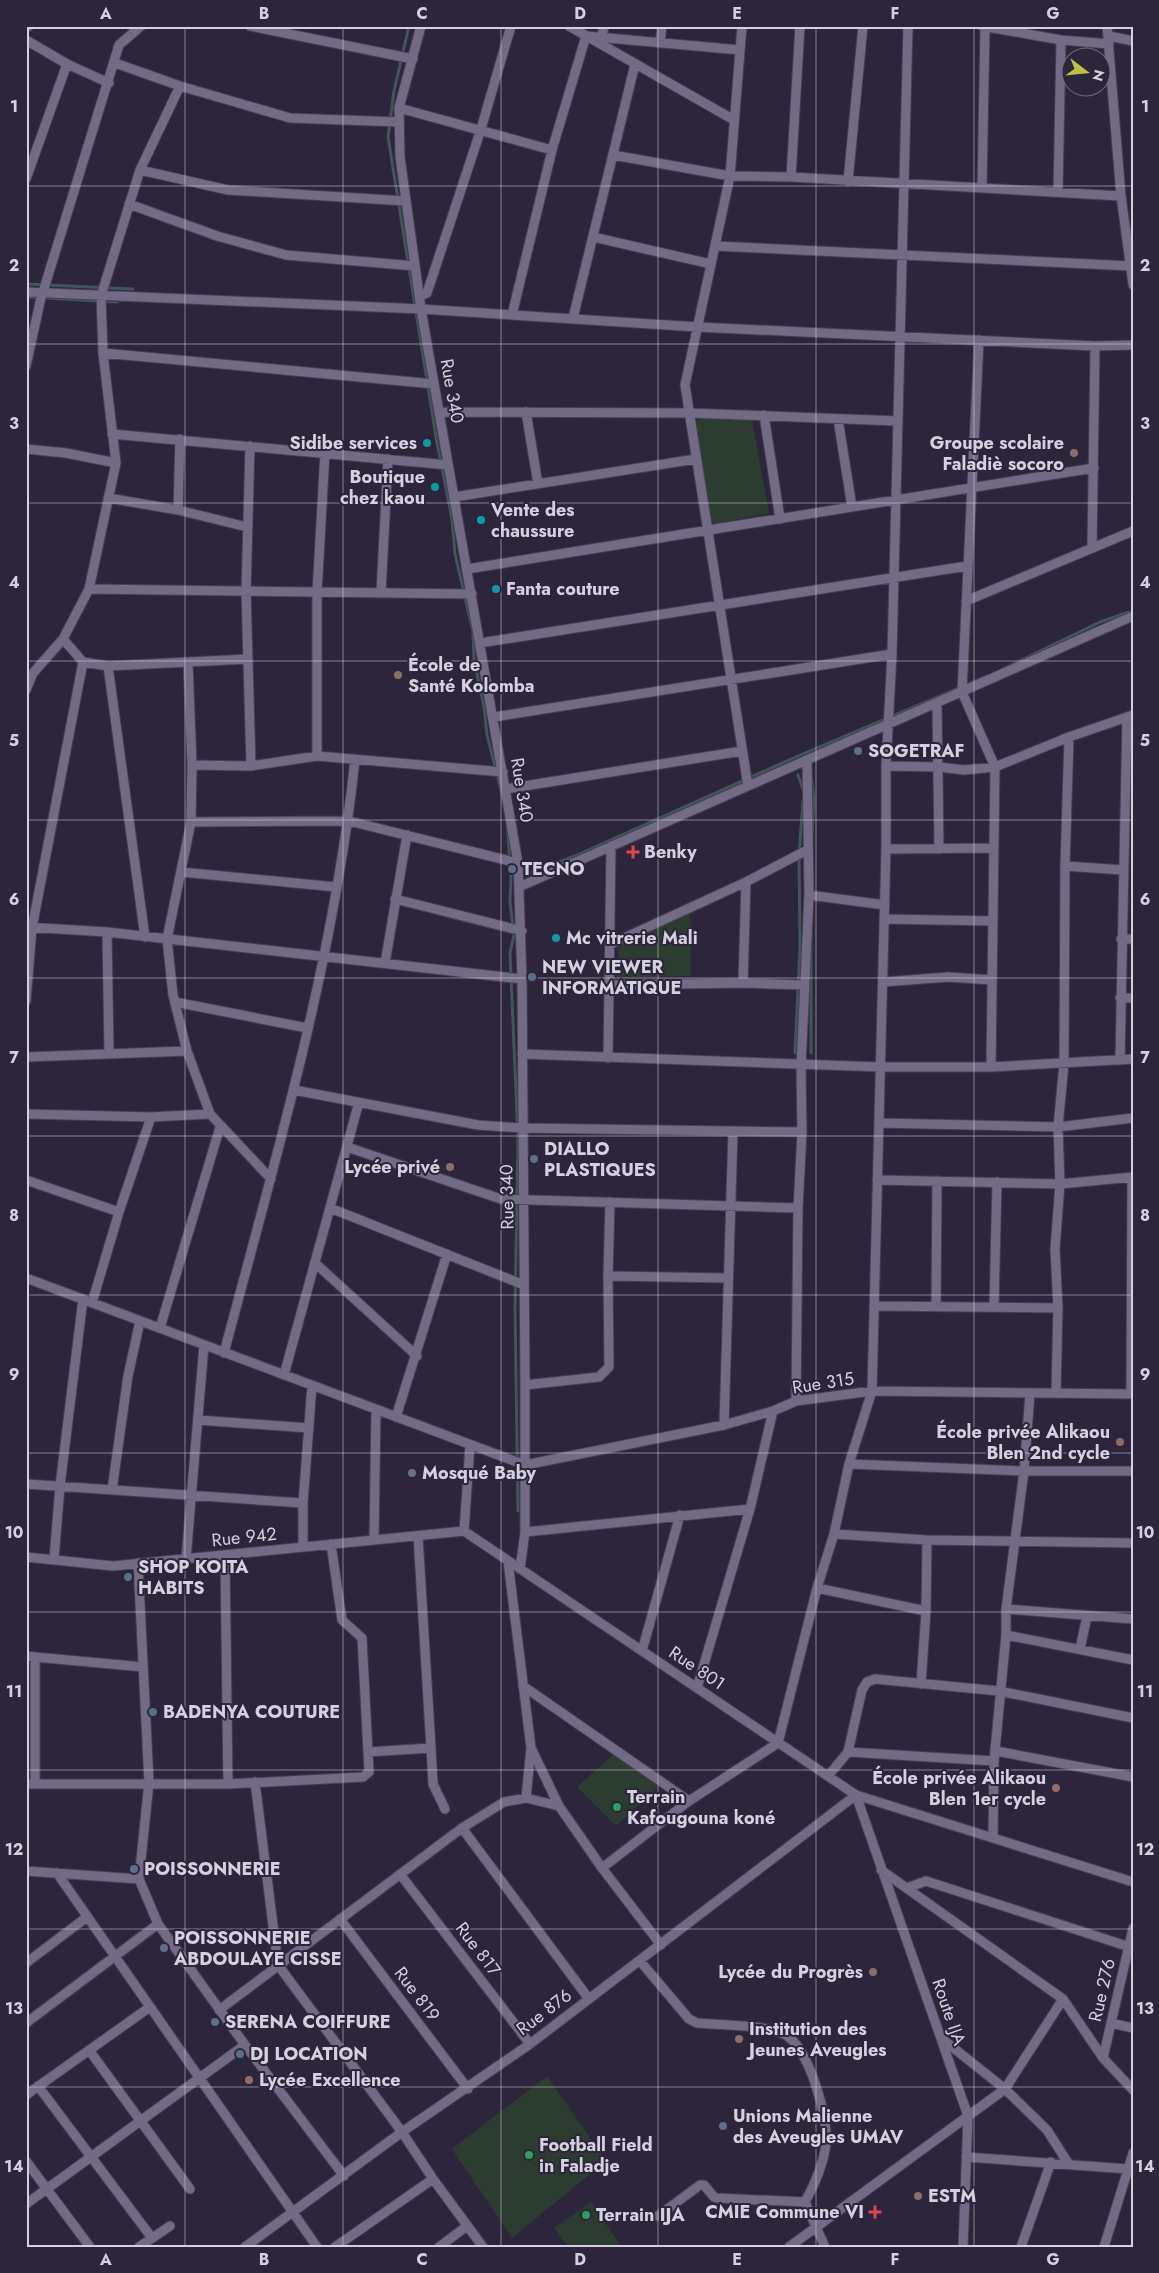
<svg xmlns="http://www.w3.org/2000/svg" width="1159" height="2273" font-family="Jost,sans-serif">
<rect width="100%" height="100%" fill="#2d253c"/>
<path fill="#2d3c30" d="M702,417L752,419L769,513L715,524L710,520L694,424Z
M690,909L691,976L617,978L619,944Z
M617,1751L663,1783L616,1826L577,1787Z
M547,2076L606,2161L512,2238L452,2149Z
M591,2202L622,2247H568L554,2228Z"/>
<g fill="none" stroke-linecap="round" stroke-linejoin="round">
<path stroke="#41565a" stroke-width="3" d="M409,26L394,91L388,137L437,443L452,519L455,554L473,632L474,660L484,707L487,735L503,798
M26,284L133,289
M26,297L117,302
M1009,666L1100,622L1129,612
M811,774L814,801L812,835
M798,775L804,792
M507,821L511,878L510,902L514,935L510,953L518,1138L515,1308L518,1511
M529,873L575,856L798,756L987,676
M795,1053L800,947L799,855L803,801
M811,1053V931"/>
<defs>
<path id="minor" d="M250,26L413,59
M421,26L399,108L400,157L421,309L518,863L522,979L525,1385V1532L520,1569
M569,26L734,120
M742,26L730,176L685,385L748,786
M982,26L1061,40L1109,44
M1107,26L1121,196L1133,285
M26,28L29,26
M1109,36L1133,41
M602,37L604,26
M26,40L67,64L109,83
M660,43L662,26
M115,63L180,86L290,118L399,122
M399,108L552,150
M613,155L730,176L791,177L1121,196
M140,170L228,190L406,201
M791,177L800,26
M26,179L67,64
M848,181L863,26
M982,187L985,27
M1058,192L1061,40
M129,204L217,236L286,255L415,266
M593,237L711,264
M715,246L1131,266
M26,292L421,309L698,327L1095,346L1133,345
M43,292L119,45L141,26
M420,296L427,293L481,129L511,26
M512,315L552,150L586,36L740,50
M573,318L635,64
M979,340L962,692L995,767L991,1067
M103,353L434,384
M26,366L42,293
M439,412L689,413L898,421
M526,412L538,484
M764,415L780,519
M838,419L852,507
M112,434L448,465
M250,446L246,592L251,766
M26,449L66,453L116,463
M454,497L696,459
M108,498L178,510L247,527
M178,510L180,439
M1092,548L1095,346
M467,569L1094,468
M89,589L472,594
M381,593L388,459
M966,601L1133,531
M63,639L83,662L108,666L248,659
M480,643L967,566
M188,662L192,765L191,822L167,939L173,995L187,1051L210,1114L271,1179
M108,666L145,937
M26,690L33,673L63,639L89,589L116,463L103,353L101,296L140,170L180,86
M937,703L939,849
M494,717L892,654
M317,756V593L325,453
M192,765L251,766L317,756L503,772
M886,766L939,767L964,770L995,767L1069,737L1133,715
M506,789L742,751
M191,822L349,821L518,863
M886,849L993,848
M1065,866L1123,870
M181,872L336,887
M519,887L1133,616
M809,895L885,905
M395,899L522,931
M884,919L993,921
M26,927L107,932L522,979
M107,932L109,1054
M1121,939H1133
M611,944L746,882L807,850
M385,963L407,835
M883,982L948,977L992,980
M743,983L746,882
M610,985L743,983L804,985
M1120,998H1133
M26,1001L32,928L83,662
M175,1002L307,1028
M522,1054L881,1067H991L1133,1059
M26,1057L187,1051
M608,1058L611,846
M1120,1060L1127,717
M294,1090L478,1125L522,1128L802,1132
M26,1114L151,1117L210,1114
M879,1123L1058,1127L1133,1118
M347,1147L501,1199L798,1208
M26,1180L119,1212
M877,1180L1060,1184L1133,1177
M330,1208L524,1285
M315,1263L417,1356
M608,1276L727,1278
M26,1278L525,1465L724,1425L773,1411L796,1401L872,1391L1133,1394
M92,1303L119,1212L151,1117
M874,1306L1058,1308
M936,1307L937,1181
M994,1307L997,1182
M160,1328L220,1127
M224,1353C276,1157 334,961 355,759
M284,1375L359,1102
M525,1385L599,1377L609,1367L608,1276L610,1202
M1056,1392L1058,1308L1055,1249L1060,1184L1058,1127L1064,1064L1065,866L1069,737
M1131,1394L1132,1178
M796,1401L798,1208L802,1132L801,1066L809,895L807,760
M396,1417L447,1254
M198,1420L309,1428
M724,1425L733,1131
M849,1464L1024,1471H1133
M26,1484L303,1503
M112,1490L128,1376L140,1321
M464,1531L856,1795L1133,1882
M464,1531L470,1445
M525,1532L750,1509
M834,1534L927,1540L1133,1543
M374,1540L376,1409
M331,1544L342,1620L362,1638L368,1752L431,1748L418,1536
M303,1547V1503L312,1385
M225,1555L228,1784
M26,1557L113,1566L464,1531
M54,1559L60,1486L83,1299
M186,1559L204,1345
M508,1561L531,1748L526,1798
M138,1563L149,1782L139,1879L158,1924L245,2045L344,2176
M817,1588L926,1611
M1006,1609L1133,1619
M1006,1635L1133,1660
M1080,1649L1087,1616
M642,1651L680,1515
M26,1656L35,1657V1784
M35,1657L143,1667
M921,1684L926,1611L927,1540
M523,1686L689,1801
M697,1688L750,1509L773,1411
M431,1748L433,1784L445,1809
M531,1748L559,1806L602,1868L661,1945
M996,1751L1133,1777
M848,1752L994,1761
M828,1776L848,1752L862,1690L867,1682L875,1679L999,1691L1133,1718
M255,1782L278,1965L402,2132L433,2179L483,2247
M26,1784H228L363,1777L369,1772L368,1752
M856,1795L968,2116L963,2247
M462,1828L589,1999
M993,1838L994,1761L1006,1635V1609L1024,1471L1030,1394
M602,1868L689,1801L778,1743L817,1588L834,1534L849,1464L872,1391L886,849V766L892,654L908,26
M881,1870L1063,1999L1103,2058L1133,2090
M26,1871L139,1879
M57,1873L317,2247
M400,1874L530,2044
M907,1888L926,1881L1133,1948
M340,1919L468,2089
M640,1961L689,2019L697,2023C719,2025 766,2025 784,2034C809,2046 829,2119 826,2145C823,2164 814,2186 805,2202L825,2247
M26,1963L87,1917
M219,2010L462,1828L504,1802L526,1798L559,1806
M26,2023L158,1924
M1111,2023L1133,2028
M941,2038L1005,2089L1047,2130L1068,2163
M89,2050L190,2189
M1103,2058L1133,1928
M38,2086L152,2238
M26,2095L150,2007
M966,2157L1128,2169
M26,2161L90,2247
M26,2204L245,2045
M658,2216L700,2185H704L714,2197L717,2198L805,2202
M139,2247L170,2226
M245,2247L402,2132L530,2044L856,1795
M335,2247L433,2179
M439,2247L467,2226
M789,2247L1005,2089L1063,1999
M1021,2247L1051,2162
M1104,2247L1133,2153"/>
</defs>
<use href="#minor" stroke="#474053" stroke-width="11"/>
<use href="#minor" stroke="#736b86" stroke-width="9"/>
</g>
<path fill="none" stroke="#d5d0df" stroke-width="1" stroke-opacity="0.55" d="M185,26V2247M343,26V2247M501,26V2247M658,26V2247M816,26V2247M974,26V2247M26,186H1133M26,344H1133M26,503H1133M26,661H1133M26,820H1133M26,978H1133M26,1136H1133M26,1295H1133M26,1453H1133M26,1612H1133M26,1770H1133M26,1929H1133M26,2087H1133"/>
<g fill="#0f9aa8" stroke="#2d253c" stroke-width="2">
<circle cx="427" cy="443" r="5"/>
<circle cx="435" cy="487" r="5"/>
<circle cx="481" cy="520" r="5"/>
<circle cx="496" cy="589" r="5"/>
<circle cx="556" cy="938" r="5"/>
</g>
<g fill="#8d6e63" stroke="#2d253c" stroke-width="2">
<circle cx="1074" cy="453" r="5"/>
<circle cx="398" cy="675" r="5"/>
<circle cx="450" cy="1167" r="5"/>
<circle cx="1120" cy="1442" r="5"/>
<circle cx="1056" cy="1788" r="5"/>
<circle cx="873" cy="1972" r="5"/>
<circle cx="739" cy="2039" r="5"/>
<circle cx="249" cy="2080" r="5"/>
<circle cx="918" cy="2196" r="5"/>
</g>
<g fill="#5c6f8a" stroke="#2d253c" stroke-width="2">
<circle cx="858" cy="751" r="5"/>
<circle cx="512" cy="869" r="5"/>
<circle cx="532" cy="977" r="5"/>
<circle cx="534" cy="1159" r="5"/>
<circle cx="128" cy="1577" r="5"/>
<circle cx="153" cy="1712" r="5"/>
<circle cx="134" cy="1869" r="5"/>
<circle cx="164" cy="1948" r="5"/>
<circle cx="215" cy="2022" r="5"/>
<circle cx="240" cy="2054" r="5"/>
<circle cx="723" cy="2126" r="5"/>
</g>
<g fill="#e0444e" stroke="#2d253c" stroke-width="2">
<path d="M630.5 844.5h5v5h5v5h-5v5h-5v-5h-5v-5h5z"/>
<path d="M872.5 2204.5h5v5h5v5h-5v5h-5v-5h-5v-5h5z"/>
</g>
<circle fill="#6b7280" stroke="#2d253c" stroke-width="2" cx="412" cy="1473" r="5"/>
<g fill="#2e9e5b" stroke="#2d253c" stroke-width="2">
<circle cx="617" cy="1807" r="5"/>
<circle cx="529" cy="2155" r="5"/>
<circle cx="586" cy="2215" r="5"/>
</g>
<g text-anchor="middle" stroke-width="4" stroke-linejoin="round" paint-order="stroke">
<g font-size="18" fill="#d5d0df" stroke="#2d253c">
<text transform="translate(452 391) rotate(80)" y="6">Rue 340</text>
<text transform="translate(522 790) rotate(81)" y="6">Rue 340</text>
<text transform="translate(507 1197) rotate(-91)" y="6">Rue 340</text>
<text transform="translate(823 1383) rotate(-9)" y="6">Rue 315</text>
<text transform="translate(244 1537) rotate(-6)" y="6">Rue 942</text>
<text transform="translate(697 1668) rotate(34)" y="6">Rue 801</text>
<text transform="translate(478 1949) rotate(53)" y="6">Rue 817</text>
<text transform="translate(1102 1990) rotate(-77)" y="6">Rue 276</text>
<text transform="translate(417 1994) rotate(53)" y="6">Rue 819</text>
<text transform="translate(544 2012) rotate(-37)" y="6">Rue 876</text>
<text transform="translate(949 2012) rotate(71)" y="6">Route IJA</text>
</g>
<g font-size="18" font-weight="bold" fill="#d5d0df" stroke="#2d253c" text-anchor="start">
<text x="417" y="449" text-anchor="end">Sidibe services</text>
<text x="1064" y="449" text-anchor="end">Groupe scolaire<tspan x="1064" dy="21">Faladiè socoro</tspan></text>
<text x="425" y="483" text-anchor="end">Boutique<tspan x="425" dy="21">chez kaou</tspan></text>
<text x="491" y="516">Vente des<tspan x="491" dy="21">chaussure</tspan></text>
<text x="506" y="595">Fanta couture</text>
<text x="408" y="671">École de<tspan x="408" dy="21">Santé Kolomba</tspan></text>
<text x="868" y="757">SOGETRAF</text>
<text x="644" y="858">Benky</text>
<text x="522" y="875">TECNO</text>
<text x="566" y="944">Mc vitrerie Mali</text>
<text x="542" y="973">NEW VIEWER<tspan x="542" dy="21">INFORMATIQUE</tspan></text>
<text x="544" y="1155">DIALLO<tspan x="544" dy="21">PLASTIQUES</tspan></text>
<text x="440" y="1173" text-anchor="end">Lycée privé</text>
<text x="1110" y="1438" text-anchor="end">École privée Alikaou<tspan x="1110" dy="21">Blen 2nd cycle</tspan></text>
<text x="422" y="1479">Mosqué Baby</text>
<text x="138" y="1573">SHOP KOITA<tspan x="138" dy="21">HABITS</tspan></text>
<text x="163" y="1718">BADENYA COUTURE</text>
<text x="1046" y="1784" text-anchor="end">École privée Alikaou<tspan x="1046" dy="21">Blen 1er cycle</tspan></text>
<text x="627" y="1803">Terrain<tspan x="627" dy="21">Kafougouna koné</tspan></text>
<text x="144" y="1875">POISSONNERIE</text>
<text x="174" y="1944">POISSONNERIE<tspan x="174" dy="21">ABDOULAYE CISSE</tspan></text>
<text x="863" y="1978" text-anchor="end">Lycée du Progrès</text>
<text x="225" y="2028">SERENA COIFFURE</text>
<text x="749" y="2035">Institution des<tspan x="749" dy="21">Jeunes Aveugles</tspan></text>
<text x="250" y="2060">DJ LOCATION</text>
<text x="259" y="2086">Lycée Excellence</text>
<text x="733" y="2122">Unions Malienne<tspan x="733" dy="21">des Aveugles UMAV</tspan></text>
<text x="539" y="2151">Football Field<tspan x="539" dy="21">in Faladje</tspan></text>
<text x="928" y="2202">ESTM</text>
<text x="864" y="2218" text-anchor="end">CMIE Commune VI</text>
<text x="596" y="2221">Terrain IJA</text>
</g>
</g>
<rect width="1159" height="2273" fill="none" stroke="#2d253c" stroke-width="55"/>
<g transform="translate(1086 72) rotate(106)"><circle r="24" fill="#2d253c" stroke="#70697d"/>
<path d="M0-4L9 19L0 12L-9 19Z" fill="#bcc044"/>
<text y="-8" font-size="14" font-weight="bold" text-anchor="middle" fill="#d5d0df">N</text>
</g>
<rect x="28" y="28" width="1104" height="2218" fill="none" stroke="#d5d0df" stroke-width="2"/>
<g font-size="16" text-anchor="middle" font-weight="bold" fill="#d5d0df">
<text x="106" y="19">A</text>
<text x="264" y="19">B</text>
<text x="422" y="19">C</text>
<text x="580" y="19">D</text>
<text x="737" y="19">E</text>
<text x="895" y="19">F</text>
<text x="1053" y="19">G</text>
<text x="14" y="112">1</text>
<text x="1145" y="112">1</text>
<text x="14" y="271">2</text>
<text x="1145" y="271">2</text>
<text x="14" y="429">3</text>
<text x="1145" y="429">3</text>
<text x="14" y="588">4</text>
<text x="1145" y="588">4</text>
<text x="14" y="746">5</text>
<text x="1145" y="746">5</text>
<text x="14" y="905">6</text>
<text x="1145" y="905">6</text>
<text x="14" y="1063">7</text>
<text x="1145" y="1063">7</text>
<text x="14" y="1221">8</text>
<text x="1145" y="1221">8</text>
<text x="14" y="1380">9</text>
<text x="1145" y="1380">9</text>
<text x="14" y="1538">10</text>
<text x="1145" y="1538">10</text>
<text x="14" y="1697">11</text>
<text x="1145" y="1697">11</text>
<text x="14" y="1855">12</text>
<text x="1145" y="1855">12</text>
<text x="14" y="2014">13</text>
<text x="1145" y="2014">13</text>
<text x="14" y="2172">14</text>
<text x="1145" y="2172">14</text>
<text x="106" y="2265">A</text>
<text x="264" y="2265">B</text>
<text x="422" y="2265">C</text>
<text x="580" y="2265">D</text>
<text x="737" y="2265">E</text>
<text x="895" y="2265">F</text>
<text x="1053" y="2265">G</text>
</g>
</svg>
